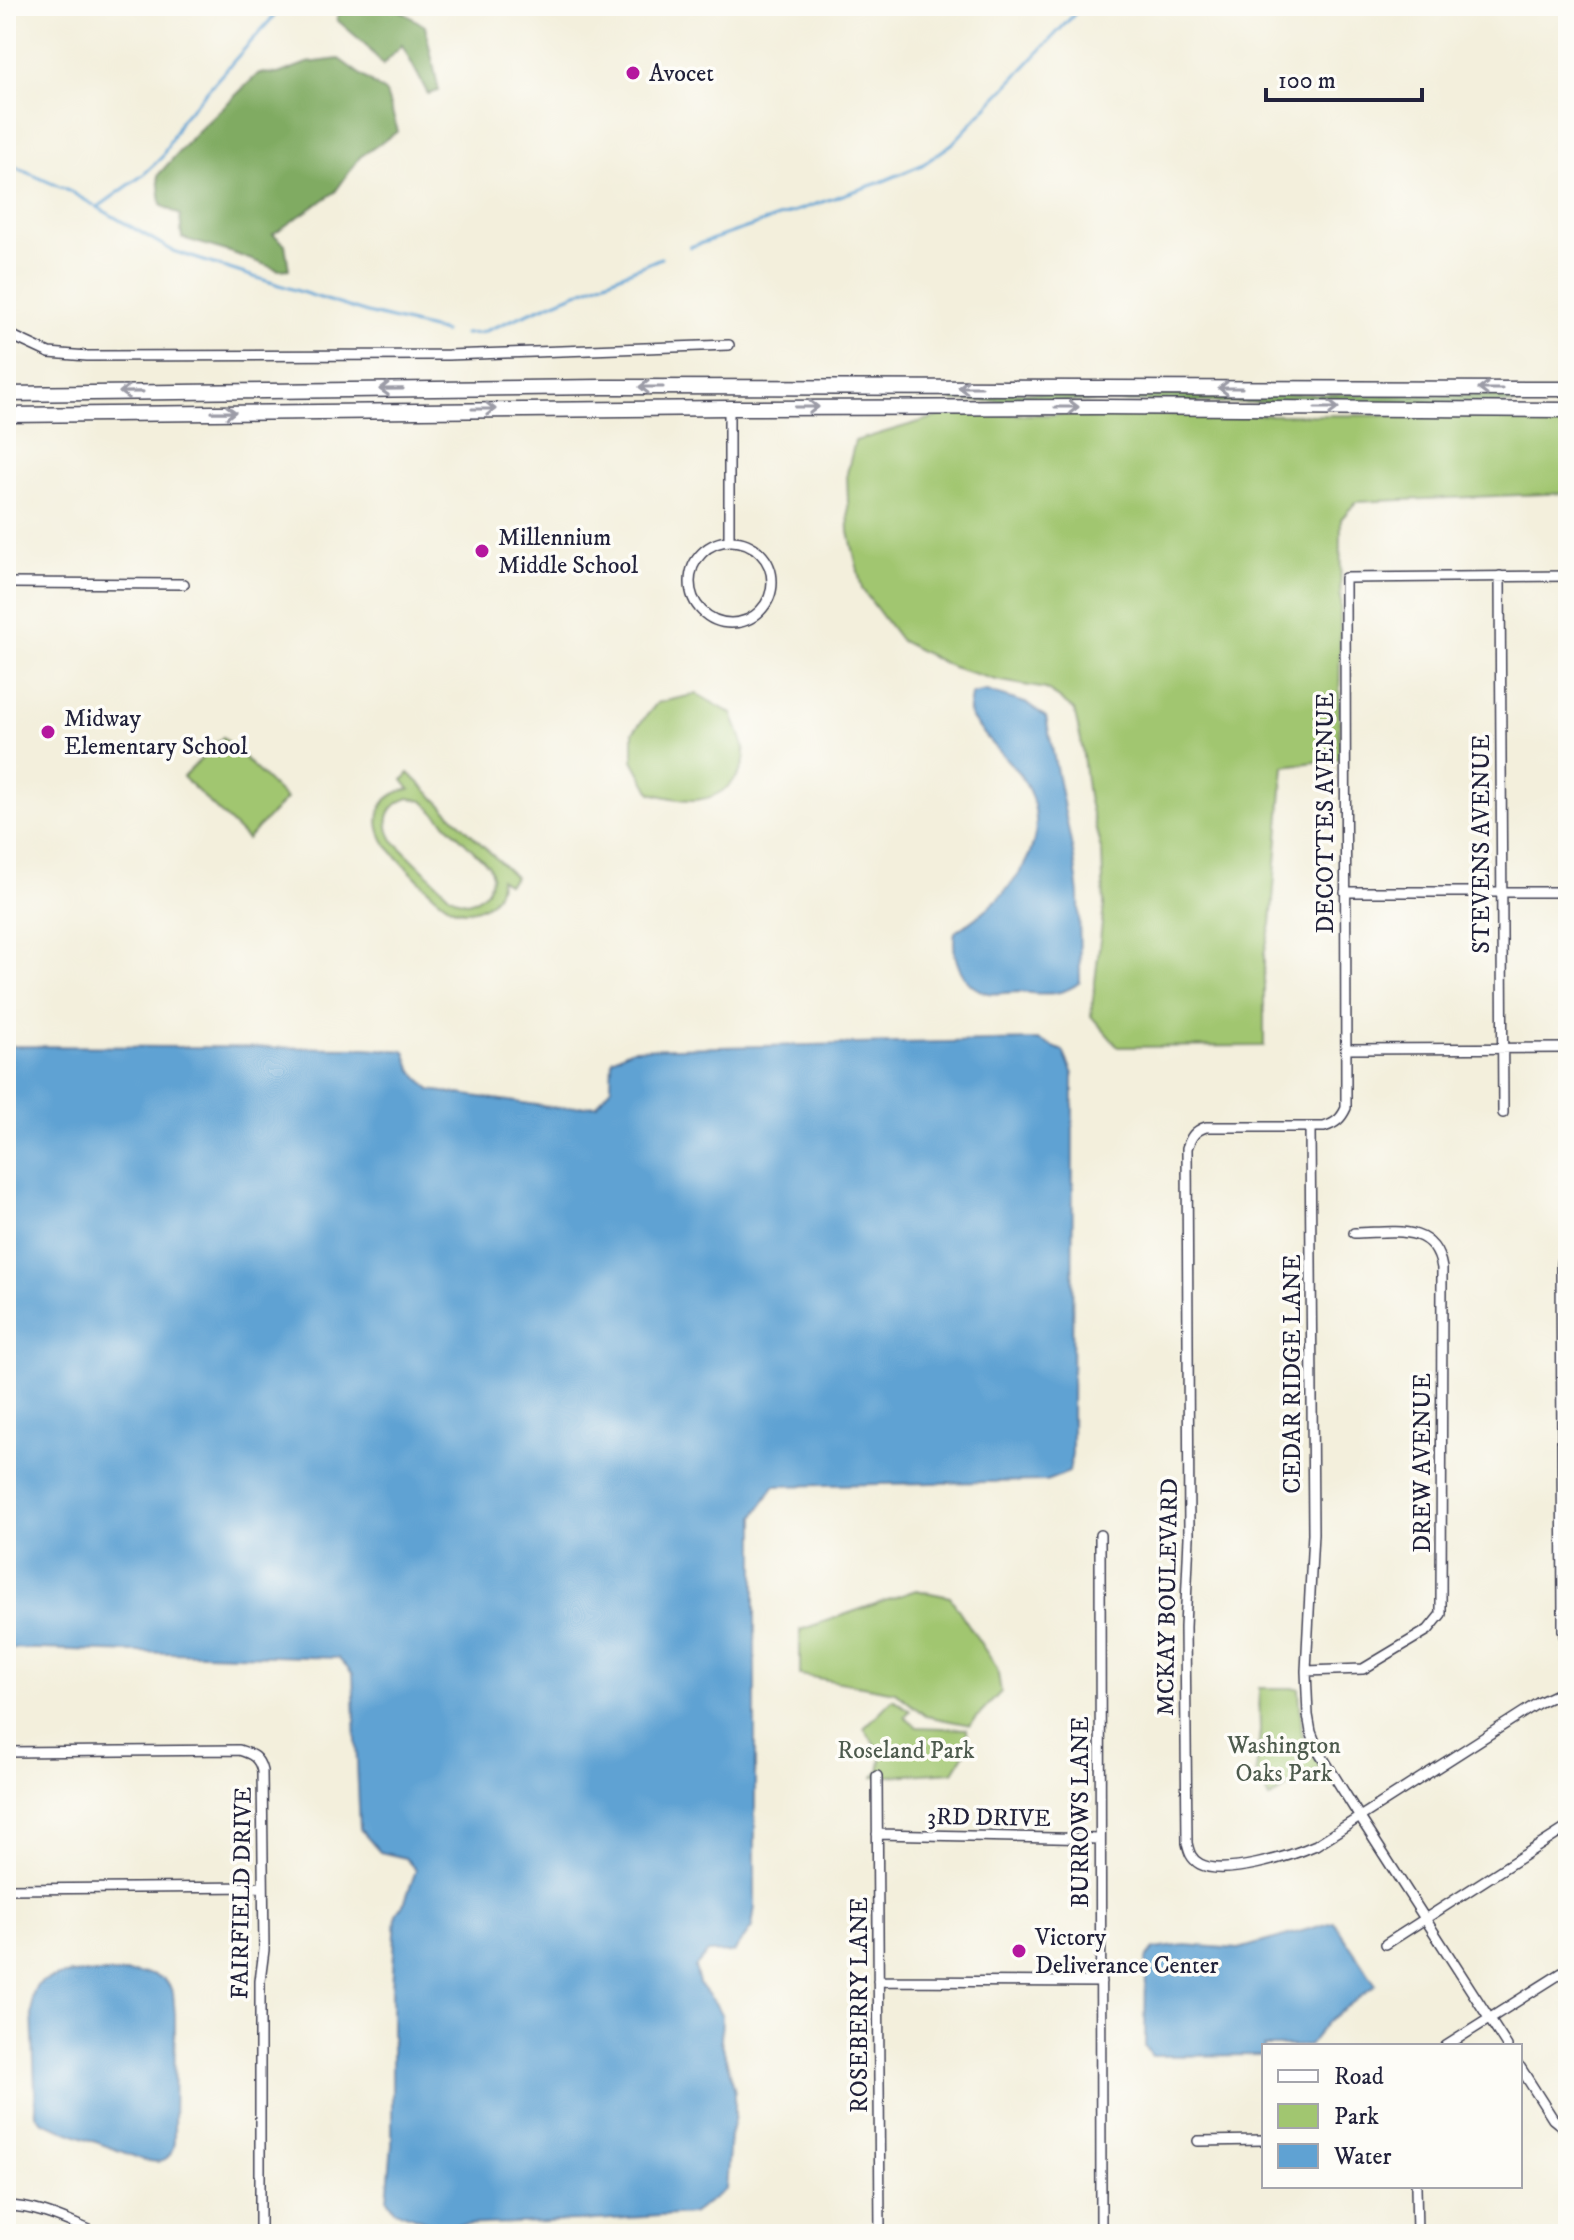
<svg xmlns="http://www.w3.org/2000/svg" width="1574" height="2240" font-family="'IM FELL DW Pica',serif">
<rect width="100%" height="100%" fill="#fdfcf7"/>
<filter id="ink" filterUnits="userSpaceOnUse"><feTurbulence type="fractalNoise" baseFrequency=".0125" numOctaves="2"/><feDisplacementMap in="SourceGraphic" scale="16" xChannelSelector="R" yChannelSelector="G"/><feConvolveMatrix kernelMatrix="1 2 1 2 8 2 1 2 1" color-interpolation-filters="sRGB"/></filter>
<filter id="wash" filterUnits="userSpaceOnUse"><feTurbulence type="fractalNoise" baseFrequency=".006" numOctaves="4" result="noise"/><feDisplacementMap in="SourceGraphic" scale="32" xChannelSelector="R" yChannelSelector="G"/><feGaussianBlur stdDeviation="1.8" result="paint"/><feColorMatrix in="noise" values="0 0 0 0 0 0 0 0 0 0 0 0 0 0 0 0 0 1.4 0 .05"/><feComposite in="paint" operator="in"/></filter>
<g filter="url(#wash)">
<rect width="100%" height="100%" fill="#f3efdc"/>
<path fill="#a1c670" stroke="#627456" stroke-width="2" fill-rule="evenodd" d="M946,414L1568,416V493L1356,502L1341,519L1339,759L1284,766L1271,924L1264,954V1046L1118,1047L1091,1016L1104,906L1102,854L1088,797L1081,740L1074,710L1046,689L996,680L952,667L901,641L862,589L849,532L847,473L855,441Z
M697,694L732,714C736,726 745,743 745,755C744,764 741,772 736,778C713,807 683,802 651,793L633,760V732L657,703Z
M223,737L286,799L247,839L183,777Z
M409,773L515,877L508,884L500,879C500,890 496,899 486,905C476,912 462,913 451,907C433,898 402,862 387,846C370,821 378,794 410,789L403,780ZM409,798L423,801L489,866L492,876L487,891L477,899L467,902L458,900L449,895L393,840C382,821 388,804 409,798Z
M916,1590L950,1597L997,1668L1001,1692L970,1725L926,1716L895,1692L800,1675V1630Z
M1259,1688H1299L1302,1734L1321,1768L1269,1799L1256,1772L1260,1730Z
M893,1699L910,1711L904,1717L917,1727L967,1729L968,1748L953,1772L874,1777L879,1771L882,1756L864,1728Z"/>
<path fill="#80ab62" stroke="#51664e" stroke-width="2" d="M340,6H393L425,26L439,91L428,94L402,45L383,65L365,44L337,20Z
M339,59L386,93L398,131L360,157L335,192L273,234L285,244L289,269L279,270L230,252L182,238L180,215L161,205L158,175L195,134L259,73L278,74L307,63Z
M945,392L1568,395V404L954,401Z"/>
<path fill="#5fa2d3" stroke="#406287" stroke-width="2" d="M986,691L1028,704L1046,717L1074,858L1079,894L1080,982C1062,997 1042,994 1020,992C1009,992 998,995 988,993C961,987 951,955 955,932C1009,898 1064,839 1020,775C1011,762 971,724 969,712C968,707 971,699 971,694Z
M1038,1040L1063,1051L1073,1074L1072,1454L1069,1472L1046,1481L774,1486L755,1516V1906L752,1927L734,1952L708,1953L695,1967L699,1983L715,2003L722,2016L721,2040L735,2091V2116L730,2136L726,2189L692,2214L580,2221L455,2225L433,2224L394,2210L387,2199L392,2145V1989L396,1914L405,1901L416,1870L405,1858L380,1852L360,1829L353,1674L338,1658L6,1648V1046L365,1048L405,1051L411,1069L430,1090L558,1108L597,1105L611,1087L612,1059L632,1049Z
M1334,1922L1376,1985L1328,2021L1308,2046H1264V2055L1152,2056L1145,2046L1146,1959L1154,1949L1185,1945L1239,1949Z
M127,1973L152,1974L165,1979L173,1992L175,2015L174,2142C171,2163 162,2164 144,2160L42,2122L36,2114L32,2011C32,2003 31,1993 37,1986C53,1969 104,1974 127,1973Z"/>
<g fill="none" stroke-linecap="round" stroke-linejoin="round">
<path stroke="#5fa2d3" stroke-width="3" d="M6,163L71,192L173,251L367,313L444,332
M98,207L143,175L162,157L181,120L283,6
M690,247L881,182L922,165L952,144L1082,6
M464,334L480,333L495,327L661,258"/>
</g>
</g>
<g filter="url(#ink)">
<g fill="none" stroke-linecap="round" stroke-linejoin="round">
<defs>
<path id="minor" d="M6,333L49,353L87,356L448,355L729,345
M729,408V541
M690 582a41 41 0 1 1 82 0a41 41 0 1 1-82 0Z
M1500,576L1503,1113
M1568,576L1345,578L1346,1108C1341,1119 1336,1123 1324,1127H1206C1194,1131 1191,1137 1187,1148L1189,1537L1185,1627L1187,1843C1189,1852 1191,1859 1200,1864C1224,1877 1291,1856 1316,1845L1538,1703L1568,1689
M6,583L184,584
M1345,892H1568
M1346,1049L1568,1048
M1310,1127L1313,1533L1306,1671L1308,1715L1311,1732L1318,1750L1359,1816L1507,2046
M1568,1243L1563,1252L1561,1264L1563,1615V1630L1568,1652
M1100,1535L1101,2234
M1306,1671L1363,1669L1428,1630L1441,1614L1442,1268C1434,1221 1390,1233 1354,1233
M6,1752L239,1750C252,1754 259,1757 262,1771L264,1950L260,1981V2234
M877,1776L880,2234
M877,1834L1100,1839
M6,1889L263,1887
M1386,1944L1568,1827
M878,1981L1101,1982
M1446,2046L1568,1969
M1520,2067L1553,2119L1568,2131
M1198,2141L1264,2140
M1416,2186L1417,2234
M6,2206C39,2206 69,2222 99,2234"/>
<path id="primary" d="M6,394L603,387L1568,389
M6,415L729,408L1099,407L1568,410"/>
</defs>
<use href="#minor" stroke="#414153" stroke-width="12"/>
<use href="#primary" stroke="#414153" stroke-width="17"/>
<use href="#minor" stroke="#fff" stroke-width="9"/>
<use href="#primary" stroke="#fff" stroke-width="14"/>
</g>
<defs><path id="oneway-shaft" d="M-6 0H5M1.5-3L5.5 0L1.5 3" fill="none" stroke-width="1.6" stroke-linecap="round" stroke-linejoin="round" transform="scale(2)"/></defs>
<g stroke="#9c9ca7">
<use href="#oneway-shaft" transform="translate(651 387) rotate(180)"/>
<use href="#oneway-shaft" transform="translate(970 387) rotate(-180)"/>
<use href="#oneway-shaft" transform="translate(1230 388) rotate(-180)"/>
<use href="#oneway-shaft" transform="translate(391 389) rotate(179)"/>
<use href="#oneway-shaft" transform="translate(1490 389) rotate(-180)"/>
<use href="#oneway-shaft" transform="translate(131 392) rotate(179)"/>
<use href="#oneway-shaft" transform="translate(807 407)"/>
<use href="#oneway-shaft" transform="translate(1067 407)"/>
<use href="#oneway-shaft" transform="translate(1327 408)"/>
<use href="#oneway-shaft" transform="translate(484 409)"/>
<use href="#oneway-shaft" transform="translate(224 412) rotate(-1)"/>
</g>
</g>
<g fill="#b5179e" stroke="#fdfcf7" stroke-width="3">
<circle cx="633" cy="73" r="8"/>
<circle cx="482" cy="551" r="8"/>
<circle cx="48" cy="732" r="8"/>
<circle cx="1019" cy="1951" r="8"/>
</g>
<g text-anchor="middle" stroke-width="7" stroke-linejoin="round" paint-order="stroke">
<g font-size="24" fill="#22223b" stroke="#fdfcf7" text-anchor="start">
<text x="649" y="81">Avocet</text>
<text x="498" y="545">Millennium<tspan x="498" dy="28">Middle School</tspan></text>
<text x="64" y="726">Midway<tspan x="64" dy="28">Elementary School</tspan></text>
<text x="1035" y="1945">Victory<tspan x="1035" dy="28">Deliverance Center</tspan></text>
</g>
<g font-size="24" fill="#22223b" stroke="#fdfcf7">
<text transform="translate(1325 813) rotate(-90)" y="8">DECOTTES AVENUE</text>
<text transform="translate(1481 844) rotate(-90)" y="8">STEVENS AVENUE</text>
<text transform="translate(1292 1374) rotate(-90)" y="8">CEDAR RIDGE LANE</text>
<text transform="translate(1422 1463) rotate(-90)" y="8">DREW AVENUE</text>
<text transform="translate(1167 1597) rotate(-89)" y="8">MCKAY BOULEVARD</text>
<text transform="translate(1080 1812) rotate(-90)" y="8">BURROWS LANE</text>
<text transform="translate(989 1817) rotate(1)" y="8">3RD DRIVE</text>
<text transform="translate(241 1893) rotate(-89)" y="8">FAIRFIELD DRIVE</text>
<text transform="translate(859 2005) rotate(-90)" y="8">ROSEBERRY LANE</text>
</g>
<g font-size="24" fill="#4e5b4e" stroke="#fdfcf7">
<text x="1284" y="1753">Washington<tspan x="1284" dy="28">Oaks Park</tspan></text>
<text x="906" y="1758">Roseland Park</text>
</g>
</g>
<rect width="1574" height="2240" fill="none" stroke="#fdfcf7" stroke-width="32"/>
<rect x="1262" y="2044" width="260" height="144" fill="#fdfcf7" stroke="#a5a5ac" stroke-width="2"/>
<rect x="1278" y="2070" width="40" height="12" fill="#ffffff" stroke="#a5a5ac" stroke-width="2"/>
<text x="1334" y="2084" font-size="24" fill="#22223b">Road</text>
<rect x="1278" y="2104" width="40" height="24" fill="#a1c670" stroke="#a5a5ac" stroke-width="2"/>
<text x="1334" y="2124" font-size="24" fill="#22223b">Park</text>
<rect x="1278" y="2144" width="40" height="24" fill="#5fa2d3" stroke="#a5a5ac" stroke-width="2"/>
<text x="1334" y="2164" font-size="24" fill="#22223b">Water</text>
<path d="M1266 88v12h156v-12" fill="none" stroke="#22223b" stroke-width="4"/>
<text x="1278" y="88" font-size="24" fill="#22223b" stroke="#fdfcf7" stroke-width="6" paint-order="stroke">100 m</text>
</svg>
